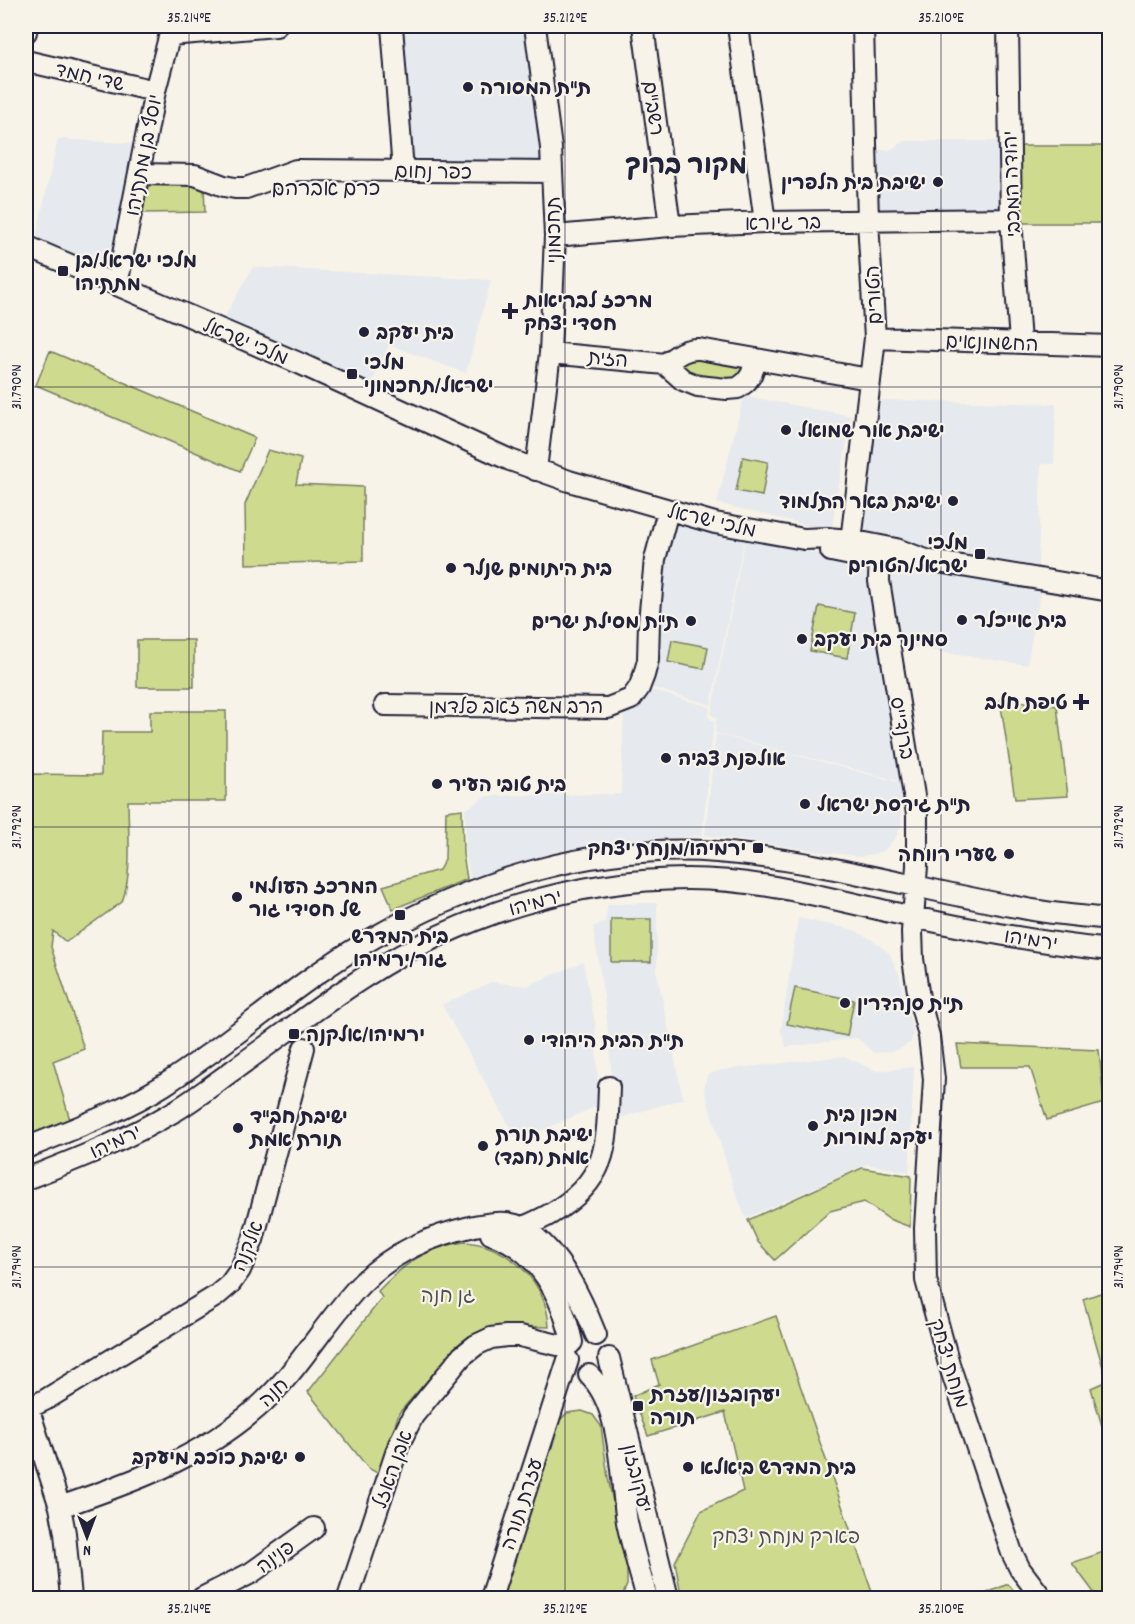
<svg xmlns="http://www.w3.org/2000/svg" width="1135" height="1624" font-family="Dekko,'Playpen Sans Hebrew',sans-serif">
<rect width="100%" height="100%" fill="#f7f3e8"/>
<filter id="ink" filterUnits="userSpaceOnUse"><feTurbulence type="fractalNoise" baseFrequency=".0167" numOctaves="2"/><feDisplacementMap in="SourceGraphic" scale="12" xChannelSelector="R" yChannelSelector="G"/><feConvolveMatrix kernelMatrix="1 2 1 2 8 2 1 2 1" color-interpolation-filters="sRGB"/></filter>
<g filter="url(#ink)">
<path fill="#e6e9ed" d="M396,26H529L546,167L406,168Z
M58,139L141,144L111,275L34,246Z
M905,141H1000L1001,213L877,214L874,150H890Z
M253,267L491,280L466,373L389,345L371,385L223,320Z
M744,396L851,416L831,531L717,503Z
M881,400L1056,404L1054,464H1041L1038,566L861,538Z
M677,523L744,539L711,705L653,688L654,642L668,531Z
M745,539L864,563L894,717L903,782L715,733L716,718L711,714Z
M904,566L1041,590L1027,665L894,645L888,574L893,567Z
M650,690L710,707L708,717L714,722L702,836L625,840L555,852L470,878L466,854L465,810L486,796L621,794L624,714L634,708L645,699Z
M716,734L901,783V825L896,837L884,851L861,857L705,835Z
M657,903V974L683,1099L612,1120V1079L606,1010L593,927L605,922L608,904Z
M798,918L854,930L874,941L890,954L899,975L913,1032L911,1042L898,1050L874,1053L857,1038L786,1047L781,1030Z
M583,962L595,1023L599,1105L518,1141L442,1005L491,982L527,986Z
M844,1056L876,1071L914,1067L909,1172L867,1164L746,1218L734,1188L704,1089L707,1075L721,1070Z"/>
<path fill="#cedb8e" stroke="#787e64" stroke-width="1.5" d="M1020,146H1109V223H1020Z
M147,184L204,185L205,212L143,213Z
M50,351L255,438L240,471L36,385Z
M695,355L745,367L744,376C724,387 697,378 678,367L683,359Z
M268,450L301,459L296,484L363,487V561L246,564L245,505Z
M743,457L768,462L762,496L736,491Z
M819,606L855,613L847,658L810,651Z
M137,640H194V687H137Z
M672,640L708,647L704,669L668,662Z
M1000,699L1057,706L1068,796L1015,799Z
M150,711H226V801H128C128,833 133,872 122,902L66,942L53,931L51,947L84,1049L53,1061L70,1120L26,1137V774L101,775L102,732H150Z
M462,809L463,854L467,879L393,909L383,886L439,870L445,859L446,811Z
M611,919H651V962H611Z
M795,988L854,1000L847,1036L787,1024Z
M957,1044L1099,1050L1104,1103L1047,1120L1030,1067H961Z
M862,1168L911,1176L910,1227L889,1219L864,1202L830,1211L775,1260L758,1242L748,1220Z
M464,1242C509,1245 547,1282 549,1327L512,1326L483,1332L461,1342L399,1413L379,1474L368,1468L308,1392L382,1298L378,1291C405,1263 425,1248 464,1242Z
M1109,1290H1110L1109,1450L1091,1388L1107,1381L1083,1299Z
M776,1316L874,1598H685L680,1589L675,1562L701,1511L743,1491L725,1412L648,1436L633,1396L659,1384L652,1360Z
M582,1411L593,1415L601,1426L608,1478L627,1569V1585L621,1598H499L557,1423L567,1413Z
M1109,1550V1598H1098L1072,1563Z
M1008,1584L1021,1598H979L980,1596Z"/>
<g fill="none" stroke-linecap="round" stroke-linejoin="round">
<defs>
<path id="minor" d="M392,26L403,171
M535,26L551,148L555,236L550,353L536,470
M643,26L670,226
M738,26L765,222
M1008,26L1011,219L1020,342
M26,32L27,26
M170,35L276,26
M26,61L155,91
M140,174L195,175L224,186L235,188H246L296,170L552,172
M555,236L670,226L765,222L1011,219
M26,246L301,364L510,460L569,481L715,523L804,539L827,538L850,540L896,549L926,560
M117,285L155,91L172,26
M875,338L1110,346
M550,353L665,364L683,380L698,386L727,389L738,388L746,382L751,375L757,359
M665,364C676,356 685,348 699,349L869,379
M842,549L849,543L852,533L875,338L868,221L863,26
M896,549C879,551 879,567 879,581L917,814V866L912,932L913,959L919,998L929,1036L934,1079L925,1228L926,1280L949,1364L1012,1553L1020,1569L1042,1598
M831,551L881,561L926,560L1110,591
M385,705L608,708L631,699L639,688L644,675L648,660L649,622L655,559L668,511
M26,1148C73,1129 121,1112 164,1085C236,1039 300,979 375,937C479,878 597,843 717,852C821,860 920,890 1022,908C1051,914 1080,916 1110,919
M26,1179C77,1159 128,1139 175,1111C195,1099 214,1084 232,1071C277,1039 320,1005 366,976C461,915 575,879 688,879C766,879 838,901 913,917C978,931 1043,943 1110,950
M491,1234C539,1249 562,1297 572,1342
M502,1237C518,1228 536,1223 552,1213C608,1180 607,1146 609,1087
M609,1358L668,1598
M589,1375C622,1406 620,1479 627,1522C632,1547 640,1573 647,1598
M26,1401L60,1507L65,1533L71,1598
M28,1408L45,1400L216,1296L230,1284L240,1270L253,1240L304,1048
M60,1507C133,1482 198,1459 257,1408C299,1371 324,1322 362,1283C394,1251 431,1236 474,1226C491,1223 510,1219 526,1230C561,1254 581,1297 596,1335
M202,1598L251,1573L314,1528
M348,1598L399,1444L413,1416L462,1356L476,1345L491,1338L506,1336H520L558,1345L570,1344
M491,1598L568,1360"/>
</defs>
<use href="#minor" stroke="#22223b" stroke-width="24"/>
<use href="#minor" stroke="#f7f3e8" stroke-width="20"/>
</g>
</g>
<path fill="none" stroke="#22223b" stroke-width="1.5" stroke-opacity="0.45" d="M189,26V1598M565,26V1598M941,26V1598M26,387H1110M26,827H1110M26,1267H1110"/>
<g fill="#22223b" stroke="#f7f3e8" stroke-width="2">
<circle cx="468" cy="87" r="6"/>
<circle cx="938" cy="182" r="6"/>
<rect x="57" y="265" width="12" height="12" rx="3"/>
<path d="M507 302h6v6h6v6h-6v6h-6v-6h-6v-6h6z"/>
<circle cx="364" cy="332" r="6"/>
<rect x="346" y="368" width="12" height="12" rx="3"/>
<circle cx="786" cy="430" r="6"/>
<circle cx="953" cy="501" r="6"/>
<rect x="974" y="548" width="12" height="12" rx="3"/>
<circle cx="451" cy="568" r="6"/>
<circle cx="962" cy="620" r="6"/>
<circle cx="691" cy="621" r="6"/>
<circle cx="802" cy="639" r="6"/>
<path d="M1078 693h6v6h6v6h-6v6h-6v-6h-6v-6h6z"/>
<circle cx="666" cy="758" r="6"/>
<circle cx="437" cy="784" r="6"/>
<circle cx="805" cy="804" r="6"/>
<rect x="752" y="842" width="12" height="12" rx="3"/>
<circle cx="1009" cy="854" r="6"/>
<circle cx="237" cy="897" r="6"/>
<rect x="394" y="909" width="12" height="12" rx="3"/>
<circle cx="845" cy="1003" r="6"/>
<rect x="288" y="1028" width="12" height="12" rx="3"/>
<circle cx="529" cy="1040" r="6"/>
<circle cx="813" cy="1126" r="6"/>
<circle cx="238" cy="1128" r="6"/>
<circle cx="483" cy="1146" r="6"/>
<rect x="632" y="1400" width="12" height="12" rx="3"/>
<circle cx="300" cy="1457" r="6"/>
<circle cx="688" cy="1467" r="6"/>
</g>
<g text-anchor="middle" stroke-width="4.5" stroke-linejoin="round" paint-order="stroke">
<g font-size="20" fill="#22223b" stroke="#f7f3e8">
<text transform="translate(90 76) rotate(13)" y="7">שדי חמד</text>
<text transform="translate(654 108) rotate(82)" y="7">רשב"ם</text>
<text transform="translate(143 155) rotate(-79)" y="7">יוסף בן מתתיהו</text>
<text transform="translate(433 171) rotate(1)" y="7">כפר נחום</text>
<text transform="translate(1011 184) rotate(-92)" y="7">יהודה המכבי</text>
<text transform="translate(783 222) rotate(-1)" y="7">בר גיורא</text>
<text transform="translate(553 230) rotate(-91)" y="7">תחכמוני</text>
<text transform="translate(873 295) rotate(-93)" y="7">הטורים</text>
<text transform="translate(246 341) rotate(23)" y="7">מלכי ישראל</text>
<text transform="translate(992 342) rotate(2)" y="7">החשמונאים</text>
<text transform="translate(608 358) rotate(5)" y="7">הזית</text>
<text transform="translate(712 520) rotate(13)" y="7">מלכי ישראל</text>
<text x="516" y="713">הרב משה זאב פלדמן</text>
<text transform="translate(903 728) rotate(80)" y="7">ברנדייס</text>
<text transform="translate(535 902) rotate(-15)" y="7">ירמיהו</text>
<text transform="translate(1031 939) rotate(9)" y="7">ירמיהו</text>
<text transform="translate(115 1141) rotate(-25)" y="7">ירמיהו</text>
<text transform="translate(247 1246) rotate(-68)" y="7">אלקנה</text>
<text transform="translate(950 1363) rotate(73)" y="7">מנחת יצחק</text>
<text transform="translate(273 1392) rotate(-44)" y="7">חנה</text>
<text transform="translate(392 1469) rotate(-70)" y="7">אבן האזל</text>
<text transform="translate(638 1478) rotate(76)" y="7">יעקובזון</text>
<text transform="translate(521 1504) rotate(-72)" y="7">עזרת תורה</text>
<text transform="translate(275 1556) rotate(-36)" y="7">פנינה</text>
</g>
<g font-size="20" font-weight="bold" fill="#22223b" stroke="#f7f3e8" text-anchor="start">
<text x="480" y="94">ת"ת המסורה</text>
<text x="926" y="189" text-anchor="end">ישיבת בית הלפרין</text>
<text x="75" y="267">מלכי ישראל/בן<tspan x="75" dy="23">מתתיהו</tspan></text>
<text x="524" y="307">מרכז לבריאות<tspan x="524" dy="23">חסדי יצחק</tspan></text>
<text x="376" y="339">בית יעקב</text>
<text x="364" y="369">מלכי<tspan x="364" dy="23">ישראל/תחכמוני</tspan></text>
<text x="798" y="437">ישיבת אור שמואל</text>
<text x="941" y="508" text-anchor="end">ישיבת באר התלמוד</text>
<text x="968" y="549" text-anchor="end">מלכי<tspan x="968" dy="23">ישראל/הטורים</tspan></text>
<text x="463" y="575">בית היתומים שנלר</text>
<text x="974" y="627">בית אייכלר</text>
<text x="679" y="628" text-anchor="end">ת"ת מסילת ישרים</text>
<text x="814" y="646">סמינר בית יעקב</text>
<text x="1068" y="709" text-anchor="end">טיפת חלב</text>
<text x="678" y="765">אולפנת צביה</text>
<text x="449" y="791">בית טובי העיר</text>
<text x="817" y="811">ת"ת גירסת ישראל</text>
<text x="746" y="855" text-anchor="end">ירמיהו/מנחת יצחק</text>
<text x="997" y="861" text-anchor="end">שערי רווחה</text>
<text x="249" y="893">המרכז העולמי<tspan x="249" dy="23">של חסידי גור</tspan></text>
<text x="400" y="943" text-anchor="middle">בית המדרש<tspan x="400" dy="23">גור/ירמיהו</tspan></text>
<text x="857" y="1010">ת"ת סנהדרין</text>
<text x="306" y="1041">ירמיהו/אלקנה</text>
<text x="541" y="1047">ת"ת הבית היהודי</text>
<text x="825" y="1121">מכון בית<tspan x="825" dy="23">יעקב למורות</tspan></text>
<text x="250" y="1123">ישיבת חב"ד<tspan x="250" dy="23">תורת אמת</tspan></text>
<text x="495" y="1141">ישיבת תורת<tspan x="495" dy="23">אמת (חבד)</tspan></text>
<text x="650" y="1401">יעקובזון/עזרת<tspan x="650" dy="23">תורה</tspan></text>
<text x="288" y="1464" text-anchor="end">ישיבת כוכב מיעקב</text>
<text x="700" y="1474">בית המדרש ביאלא</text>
</g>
<g font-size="20" fill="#4d5050" stroke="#f7f3e8">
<text x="448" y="1302">גן חנה</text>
<text x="786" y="1543">פארק מנחת יצחק</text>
</g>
<g font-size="21" fill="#22223b" stroke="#f7f3e8">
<text x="326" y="195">כרם אברהם</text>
</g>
<g font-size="26" font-weight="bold" fill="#22223b" stroke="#f7f3e8">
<text x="686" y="173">מקור ברוך</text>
</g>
</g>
<rect width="1135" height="1624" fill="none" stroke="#f7f3e8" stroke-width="66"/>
<g transform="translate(87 1537) rotate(180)" stroke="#f7f3e8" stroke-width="4.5" paint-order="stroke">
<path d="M0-4.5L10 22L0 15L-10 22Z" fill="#22223b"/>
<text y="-9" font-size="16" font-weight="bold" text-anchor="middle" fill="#22223b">N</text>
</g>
<rect x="33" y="33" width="1069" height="1558" fill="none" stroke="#22223b" stroke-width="2"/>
<g font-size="15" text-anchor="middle" fill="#22223b">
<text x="189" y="22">35.214°E</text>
<text x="565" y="22">35.212°E</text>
<text x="941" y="22">35.210°E</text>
<text transform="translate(1118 387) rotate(-90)" y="5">31.790°N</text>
<text transform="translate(16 387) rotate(-90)" y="5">31.790°N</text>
<text transform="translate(1118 827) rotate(-90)" y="5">31.792°N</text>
<text transform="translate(16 827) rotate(-90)" y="5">31.792°N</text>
<text transform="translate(1118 1267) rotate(-90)" y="5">31.794°N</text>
<text transform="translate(16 1267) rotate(-90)" y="5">31.794°N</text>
<text x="189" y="1613">35.214°E</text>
<text x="565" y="1613">35.212°E</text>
<text x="941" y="1613">35.210°E</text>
</g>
</svg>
